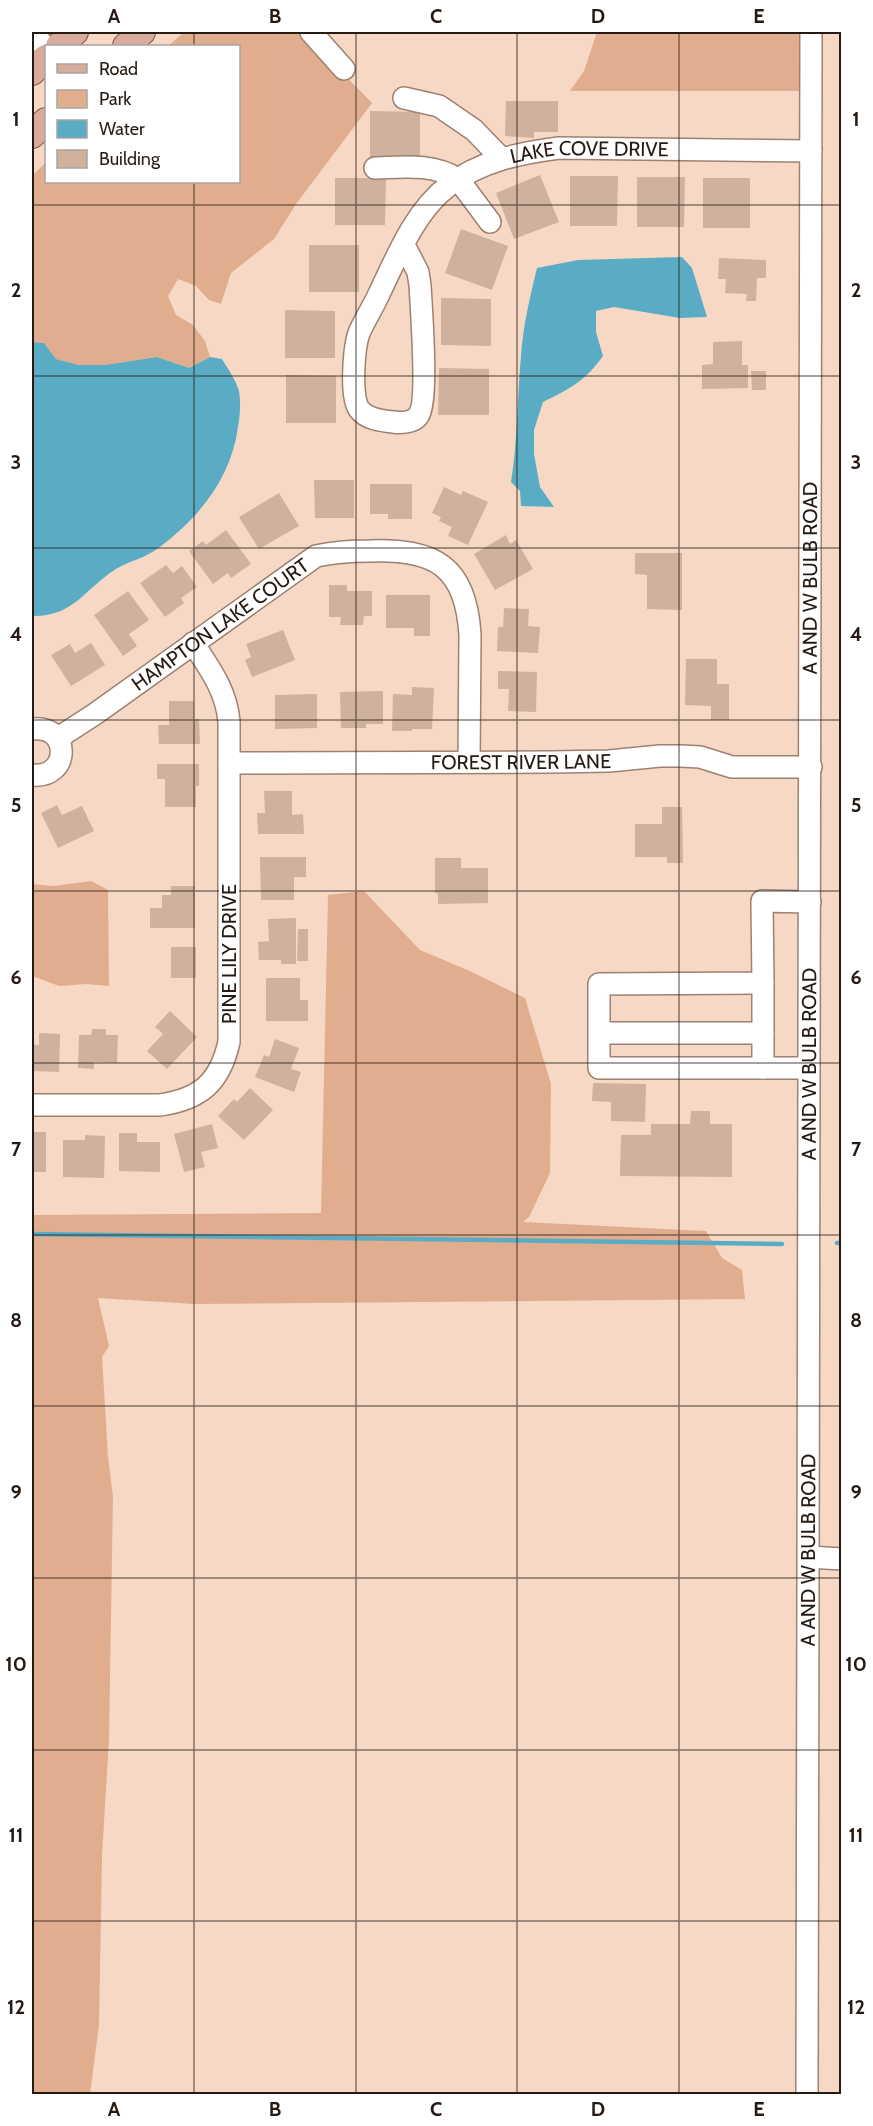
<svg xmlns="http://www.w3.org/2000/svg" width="873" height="2126" font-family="Cabin,sans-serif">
<rect width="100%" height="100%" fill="#f7d8c5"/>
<path fill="#e0ae8e" d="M184,32H300L312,46L318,48L372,103L296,204L274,239L231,273L221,304L209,300L196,286L178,279L168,296L176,315L193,325L205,341L210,357L189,368L157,357L105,365H79L56,359L44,343L32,342V176L46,162V182H238V46H168Z
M597,32H803V91H570L584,71Z
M91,881L108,890L109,986L86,984L59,986L35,977L32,979V884L54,886Z
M364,891L420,950L470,971L525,998L551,1084L550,1173L529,1217L523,1222L706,1231L722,1258L742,1270L745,1299L194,1304L98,1298L109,1346L102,1357L108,1457L113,1496L109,1740L102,1856L99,2025L90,2094H32V1215L321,1213L328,895Z"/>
<path fill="#5aacc5" d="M682,257L692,268L707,317L680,318L614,307L596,311V332L603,356C585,381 570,389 543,402L534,430V454L540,487L554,507L521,506L520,491L511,482C518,440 517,398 521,356C523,326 530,297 537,268L578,260Z
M32,342L44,343L56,359L79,365H105L157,357L189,368L210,357L222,359C228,369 236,380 239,391C241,403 240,416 238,427C231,479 198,519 157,549C145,558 129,561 116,569C84,589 74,617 32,616Z"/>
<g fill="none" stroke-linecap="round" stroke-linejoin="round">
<path stroke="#5aacc5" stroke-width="4.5" d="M32,1234L782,1244
M837,1243H842"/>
</g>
<path fill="#cfb19e" d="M506,101H558V132H534V138L505,136Z
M370,111L420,112V159L370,158Z
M540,175L559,222L514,239L496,193Z
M570,176H618L617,226H570Z
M637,177H685L684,227H637Z
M335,178H386L385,225H335Z
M703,178H750V228H703Z
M461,229L508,246L492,290L445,273Z
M309,245H359V292H309Z
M719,258L766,260V278H757L756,301H746L747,294L725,293L726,279H718Z
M441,298L491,299V346L441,345Z
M285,310L335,311V358H285Z
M742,341V365H748V388L702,389V365L713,364V342Z
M439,368L489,369V415H438Z
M751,371H766V390H752Z
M286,375L336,376V423H286Z
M314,480H354V518H315Z
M370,484H412V519H388V514H370Z
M444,487L461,495L463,491L488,502L468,545L448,536L452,527L439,521L441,517L432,513Z
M279,493L299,526L259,549L239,517Z
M226,530L251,564L231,578L228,573L213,584L189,551L203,541L206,545Z
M506,535L510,544L516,540L533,569L495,590L474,554Z
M635,553H682V610L647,609V575L635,574Z
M166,565L173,573L182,566L197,587L181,598L184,603L165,617L140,583Z
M329,585H347V591H372V616H364L363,625H340L341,617H329Z
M128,591L149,620L129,634L137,646L123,656L94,615Z
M386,595H430V636H414V628H386Z
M504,608L529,609L528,626L540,627L538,653L497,651L498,627H503Z
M283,630L295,660L252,677L245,660L251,657L246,644Z
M91,643L105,665L71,686L51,655L70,644L75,653Z
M686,659H717V684H729V720H711V706L685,705Z
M498,671L537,672L536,712L508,711L509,689H498Z
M412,687L434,688L432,729H412V731H392L393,694L412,695Z
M383,691V724H366V728H341L340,692Z
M317,694V728L275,729V695Z
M169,701H194V719H199L200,744H159L158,725H169Z
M157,764H199V786H196V807H165V779H157Z
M264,791H292V815L303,814L304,834H258L257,813H265Z
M57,805L62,815L82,806L94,831L58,848L41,813Z
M662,807H682L683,863H667V857H635V824H662Z
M260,857H306V877H294V900H261Z
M435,858H461V868H488V903L438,904V893H435Z
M171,886H195V928H150V908H162V895H171Z
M296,918V964H281V960H259L258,942L269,941L268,919Z
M298,929H308V961H297Z
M171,947H196V978H171Z
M266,978H300V1000H308V1021H266Z
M170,1011L197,1037L167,1069L147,1051L163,1034L155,1027Z
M92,1029H106V1035H118L117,1063L94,1062V1069L78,1068L79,1035H91Z
M39,1033L60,1034L59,1072L32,1071V1045H39Z
M275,1039L299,1048L291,1069L301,1072L294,1092L255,1077L264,1055L269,1057Z
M593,1083L646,1084L645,1122L611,1121V1102L592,1101Z
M250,1088L273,1110L244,1140L218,1116L234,1099L237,1102Z
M691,1111H710V1124H732V1177L620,1176L621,1135H651V1124H690Z
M212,1124L218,1148L201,1152L205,1167L184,1172L174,1134Z
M32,1132H46V1172H32Z
M119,1133H137V1142H160V1172L119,1171Z
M85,1135L105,1136L104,1178L63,1177V1140H85Z"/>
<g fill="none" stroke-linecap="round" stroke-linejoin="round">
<defs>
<g id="minor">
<path d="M32,32L46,48"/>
<path d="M311,32L344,69"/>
<path d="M404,98L439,106L474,130L502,159"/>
<path d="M375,168C403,167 433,163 458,179L490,222"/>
<path id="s1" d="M404,245L418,272L420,285C421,306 429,403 418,416C413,423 400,423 393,422C382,421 366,419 359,409C350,397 354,347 359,333C364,321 372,309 378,296C396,259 414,212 448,186C480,161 520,153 559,148L811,151"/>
<path d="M32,729C71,724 71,779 32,775"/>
<path id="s2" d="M58,738L95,714L316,556C334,552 351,551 370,551C435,549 466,566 470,635L469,762"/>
<path id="s3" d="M229,763L551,762L609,761L660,756H681L700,757L732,767H811"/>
<path d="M763,983V1068"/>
<path d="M600,1033H763"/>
<path d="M809,1068H599V984L763,983L762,901L810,902"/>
<path d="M32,1105H160C201,1099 220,1082 229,1042V721C226,690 210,669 193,643"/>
<path d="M809,1557L842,1559"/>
<path id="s4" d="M807,2094L811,32"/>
</g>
<path id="major" d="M59,46L75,32
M126,46L142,32
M32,72L46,58
M32,135L46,121"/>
</defs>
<use href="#minor" stroke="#9e8170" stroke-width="24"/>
<use href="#major" stroke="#895442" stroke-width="28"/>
<use href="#minor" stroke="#fff" stroke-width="21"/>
<use href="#major" stroke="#d8ab9c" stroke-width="26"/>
</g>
<path fill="none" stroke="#261b14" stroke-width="1.5" stroke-opacity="0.55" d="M194,32V46M356,32V2094M517,32V2094M679,32V2094M194,182V2094M32,205H842M32,376H842M32,548H842M32,720H842M32,891H842M32,1063H842M32,1235H842M32,1406H842M32,1578H842M32,1750H842M32,1921H842"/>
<g text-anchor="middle" stroke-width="6" stroke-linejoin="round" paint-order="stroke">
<g font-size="20" fill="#261b14" stroke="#fff">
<text dy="7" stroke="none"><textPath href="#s1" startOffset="639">LAKE COVE DRIVE</textPath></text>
<text dy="7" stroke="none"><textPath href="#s4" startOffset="1516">A AND W BULB ROAD</textPath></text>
<text dy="7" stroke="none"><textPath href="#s2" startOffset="198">HAMPTON LAKE COURT</textPath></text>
<text dy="7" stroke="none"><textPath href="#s3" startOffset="292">FOREST RIVER LANE</textPath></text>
<text transform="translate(229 954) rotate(-90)" y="7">PINE LILY DRIVE</text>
<text dy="7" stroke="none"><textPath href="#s4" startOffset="1030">A AND W BULB ROAD</textPath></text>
<text dy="7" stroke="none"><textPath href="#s4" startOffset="544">A AND W BULB ROAD</textPath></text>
</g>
</g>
<rect width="873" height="2126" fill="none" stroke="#ffffff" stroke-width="66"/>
<rect x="45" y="45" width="195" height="138" fill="#ffffff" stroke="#a8a4a1" stroke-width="1.5"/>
<rect x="57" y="64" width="30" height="9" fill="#d8ab9c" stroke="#a8a4a1" stroke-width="1.5"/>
<text x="99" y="75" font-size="18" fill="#261b14">Road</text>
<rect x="57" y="90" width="30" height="18" fill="#e0ae8e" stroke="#a8a4a1" stroke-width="1.5"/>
<text x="99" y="105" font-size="18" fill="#261b14">Park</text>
<rect x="57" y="120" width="30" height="18" fill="#5aacc5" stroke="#a8a4a1" stroke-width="1.5"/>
<text x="99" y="135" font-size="18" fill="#261b14">Water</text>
<rect x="57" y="150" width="30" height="18" fill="#cfb19e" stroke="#a8a4a1" stroke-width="1.5"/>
<text x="99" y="165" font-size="18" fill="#261b14">Building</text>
<rect x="33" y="33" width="807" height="2060" fill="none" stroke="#261b14" stroke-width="2"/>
<g font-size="20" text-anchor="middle" font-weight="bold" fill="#261b14">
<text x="114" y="23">A</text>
<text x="275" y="23">B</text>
<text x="436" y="23">C</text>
<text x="598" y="23">D</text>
<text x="759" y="23">E</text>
<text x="16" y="126">1</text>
<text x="856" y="126">1</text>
<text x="16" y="297">2</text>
<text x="856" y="297">2</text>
<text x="16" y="469">3</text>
<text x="856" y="469">3</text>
<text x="16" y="641">4</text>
<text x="856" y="641">4</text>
<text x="16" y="812">5</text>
<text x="856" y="812">5</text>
<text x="16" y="984">6</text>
<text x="856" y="984">6</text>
<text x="16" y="1156">7</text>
<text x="856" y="1156">7</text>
<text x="16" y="1327">8</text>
<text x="856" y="1327">8</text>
<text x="16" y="1499">9</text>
<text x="856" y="1499">9</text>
<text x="16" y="1671">10</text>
<text x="856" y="1671">10</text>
<text x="16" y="1842">11</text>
<text x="856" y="1842">11</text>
<text x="16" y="2014">12</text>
<text x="856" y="2014">12</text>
<text x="114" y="2116">A</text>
<text x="275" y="2116">B</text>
<text x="436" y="2116">C</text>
<text x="598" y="2116">D</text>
<text x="759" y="2116">E</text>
</g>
</svg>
